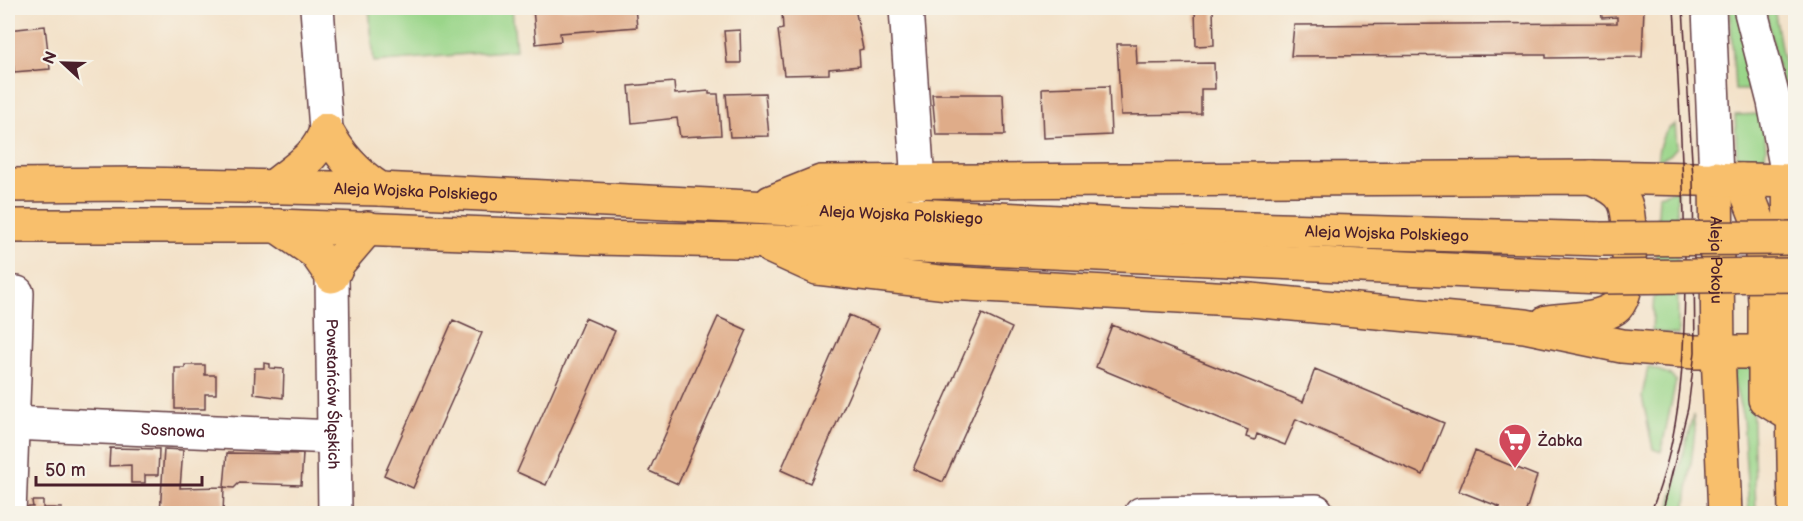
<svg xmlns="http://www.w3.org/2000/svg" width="1803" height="521" font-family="'Balsamiq Sans',sans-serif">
<rect width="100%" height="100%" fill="#f7f3e8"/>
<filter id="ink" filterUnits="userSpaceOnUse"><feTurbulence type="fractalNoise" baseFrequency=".0167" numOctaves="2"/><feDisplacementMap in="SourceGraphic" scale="12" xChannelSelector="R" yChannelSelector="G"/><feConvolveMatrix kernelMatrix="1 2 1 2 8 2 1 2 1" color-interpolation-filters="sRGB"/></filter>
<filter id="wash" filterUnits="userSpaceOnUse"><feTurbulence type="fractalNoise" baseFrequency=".008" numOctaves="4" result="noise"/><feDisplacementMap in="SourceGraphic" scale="24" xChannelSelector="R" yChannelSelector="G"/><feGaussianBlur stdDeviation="1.35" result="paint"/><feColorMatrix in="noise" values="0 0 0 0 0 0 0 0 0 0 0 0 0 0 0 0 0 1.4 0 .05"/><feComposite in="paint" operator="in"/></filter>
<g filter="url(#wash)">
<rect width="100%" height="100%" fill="#f3e1c8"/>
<path fill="#9ad589" stroke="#727a5a" stroke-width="1.5" d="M369,8H512L516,50L374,62Z
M1730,8H1740L1757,90H1735Z
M1765,8H1774L1787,82L1782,86Z
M1763,114L1766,149L1764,161H1737L1735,115Z
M1675,124L1677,147L1670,155L1657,161C1659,145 1661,133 1675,124Z
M1677,190L1678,335L1652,331L1659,195Z
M1648,367L1669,374L1676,381L1661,452L1653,449L1642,396Z
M1737,367L1751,368L1756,513H1749L1743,418L1733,378Z
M1693,415L1695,430L1685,513H1668Z"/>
<g id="blocks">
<path fill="#dfac89" d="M533,8H635L637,27L560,33L561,41L536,44Z
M799,8H855L863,49L859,50L860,66L829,69V74L784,75L778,30L783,29L782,12L799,10Z
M1195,8H1213L1214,45L1196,46Z
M1601,8H1644L1642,57L1546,58V55L1291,56L1294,25L1617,23V17L1602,18Z
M45,26L50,69L14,72L11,39H8V30Z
M740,30L741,63H727L724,31Z
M1117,44H1136L1137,64L1214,63L1215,89H1201V114L1121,115Z
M674,82L675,94L709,91V94H718L721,135L680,137L677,118L632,123L629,86Z
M1109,86L1111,135L1044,138L1042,88Z
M765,93L769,136L730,137L726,94Z
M932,94H1003L1005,135H936Z
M982,314L1012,328L943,482L913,469Z
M849,315L879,328L810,483L781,470Z
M718,317L747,330L678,484L649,471Z
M585,318L615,331L546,485L517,472Z
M453,320L482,333L413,488L384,475Z
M1112,325L1303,402L1315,369L1444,423L1423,475L1296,419L1285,445L1257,434L1255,440L1246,437L1248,430L1096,367Z
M264,363L270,364V368L284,369L283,398L254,394L255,368H264Z
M185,365H205V375H216V394H205V409H175V368H185Z
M110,448L159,449L158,475H145V483H131V465L109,466Z
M164,449L183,450L180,488L224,487L223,514H160Z
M1475,451L1537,476L1525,514H1497L1500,507L1459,491Z
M227,453L303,454L301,485L239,483L234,488L224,487Z
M32,501H43V508H62L61,514H24V507H33Z"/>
</g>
</g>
<g filter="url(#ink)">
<use href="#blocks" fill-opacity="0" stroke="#633c43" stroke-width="1.5"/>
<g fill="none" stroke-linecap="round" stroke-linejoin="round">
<defs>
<g id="minor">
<path d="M317,8L326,130"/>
<path d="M906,8L918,183"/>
<path d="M1709,8L1716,178"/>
<path d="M1750,8L1774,102L1789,181"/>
<path id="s1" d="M332,276L335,514"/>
<path id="s2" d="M11,423L334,437"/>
<path d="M9,514L17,293"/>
<path d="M1141,514L1316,511"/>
</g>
<g id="major">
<path d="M326,130C340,155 355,173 380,189"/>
<path id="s3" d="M1716,178L1718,353L1725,514"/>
<path d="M1742,180L1760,226L1765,302V399L1794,417"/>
<path d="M1789,181L1795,514"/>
<path id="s4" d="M8,185L140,184L380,189L1143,226L1601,239"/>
<path d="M273,187C294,169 318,157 326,130"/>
<path d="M771,202L821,182L1591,177L1796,181"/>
<path d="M8,226H277L595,238L879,244L1601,277"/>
<path d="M277,226L316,253L332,276L339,262L368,228"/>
<path d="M771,247L817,268L948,283L1251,300L1525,326L1622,346L1695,352H1796"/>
<path d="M1547,322C1567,319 1598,320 1615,308C1632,296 1633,218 1624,201C1618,188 1602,183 1591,177"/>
</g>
</defs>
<use href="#minor" stroke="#633c43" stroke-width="36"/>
<use href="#major" stroke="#633c43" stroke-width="36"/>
<use href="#minor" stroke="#fff" stroke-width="33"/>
<use href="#major" stroke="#f8bf6c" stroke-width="33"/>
<path stroke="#4a1f2b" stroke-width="1.5" d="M1650,514C1683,434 1685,347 1685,262C1684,177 1679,93 1674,8
M1662,514L1688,408L1695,352L1693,178L1683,8"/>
<defs>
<path id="major-bridge" d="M1601,239L1796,238
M1601,277L1796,275"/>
</defs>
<use href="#major-bridge" stroke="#633c43" stroke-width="36" stroke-linecap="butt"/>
<use href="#major-bridge" stroke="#f8bf6c" stroke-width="33"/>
</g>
</g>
<defs>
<symbol id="supermarket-pin" viewBox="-11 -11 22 30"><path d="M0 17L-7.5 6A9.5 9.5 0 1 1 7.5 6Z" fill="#d1495b" stroke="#f7f3e8"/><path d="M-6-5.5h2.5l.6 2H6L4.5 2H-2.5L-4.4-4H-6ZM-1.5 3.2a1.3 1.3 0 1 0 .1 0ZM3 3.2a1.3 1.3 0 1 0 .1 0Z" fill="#fff"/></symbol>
</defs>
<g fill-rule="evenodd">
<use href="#supermarket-pin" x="1496" y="421" width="38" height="52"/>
</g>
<g text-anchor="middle" stroke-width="4.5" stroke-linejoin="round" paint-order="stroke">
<g font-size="16" fill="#4a1f2b" stroke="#f7f3e8">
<text dy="6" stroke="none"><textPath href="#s4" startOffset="408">Aleja Wojska Polskiego</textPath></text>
<text dy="6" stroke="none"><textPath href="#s4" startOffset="894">Aleja Wojska Polskiego</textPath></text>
<text dy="6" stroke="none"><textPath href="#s4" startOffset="1380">Aleja Wojska Polskiego</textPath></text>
<text dy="6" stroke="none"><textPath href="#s3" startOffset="82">Aleja Pokoju</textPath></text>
<text dy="6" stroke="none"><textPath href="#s1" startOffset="118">Powstańców Śląskich</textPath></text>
<text dy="6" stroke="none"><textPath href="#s2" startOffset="162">Sosnowa</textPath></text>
</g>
<g font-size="16" fill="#4a1f2b" stroke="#f7f3e8" text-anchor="start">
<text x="1538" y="446">Żabka</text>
</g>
</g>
<rect width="1803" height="521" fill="none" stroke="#f7f3e8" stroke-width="30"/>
<g transform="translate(63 63) rotate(292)" stroke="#f7f3e8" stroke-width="4.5" paint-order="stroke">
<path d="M0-4.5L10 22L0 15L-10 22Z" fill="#4a1f2b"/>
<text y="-9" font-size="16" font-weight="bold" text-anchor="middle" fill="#4a1f2b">N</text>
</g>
<path d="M36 476v9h166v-9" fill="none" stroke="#4a1f2b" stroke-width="3"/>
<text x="45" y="476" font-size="18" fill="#4a1f2b" stroke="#f7f3e8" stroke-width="4.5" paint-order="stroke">50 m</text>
</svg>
